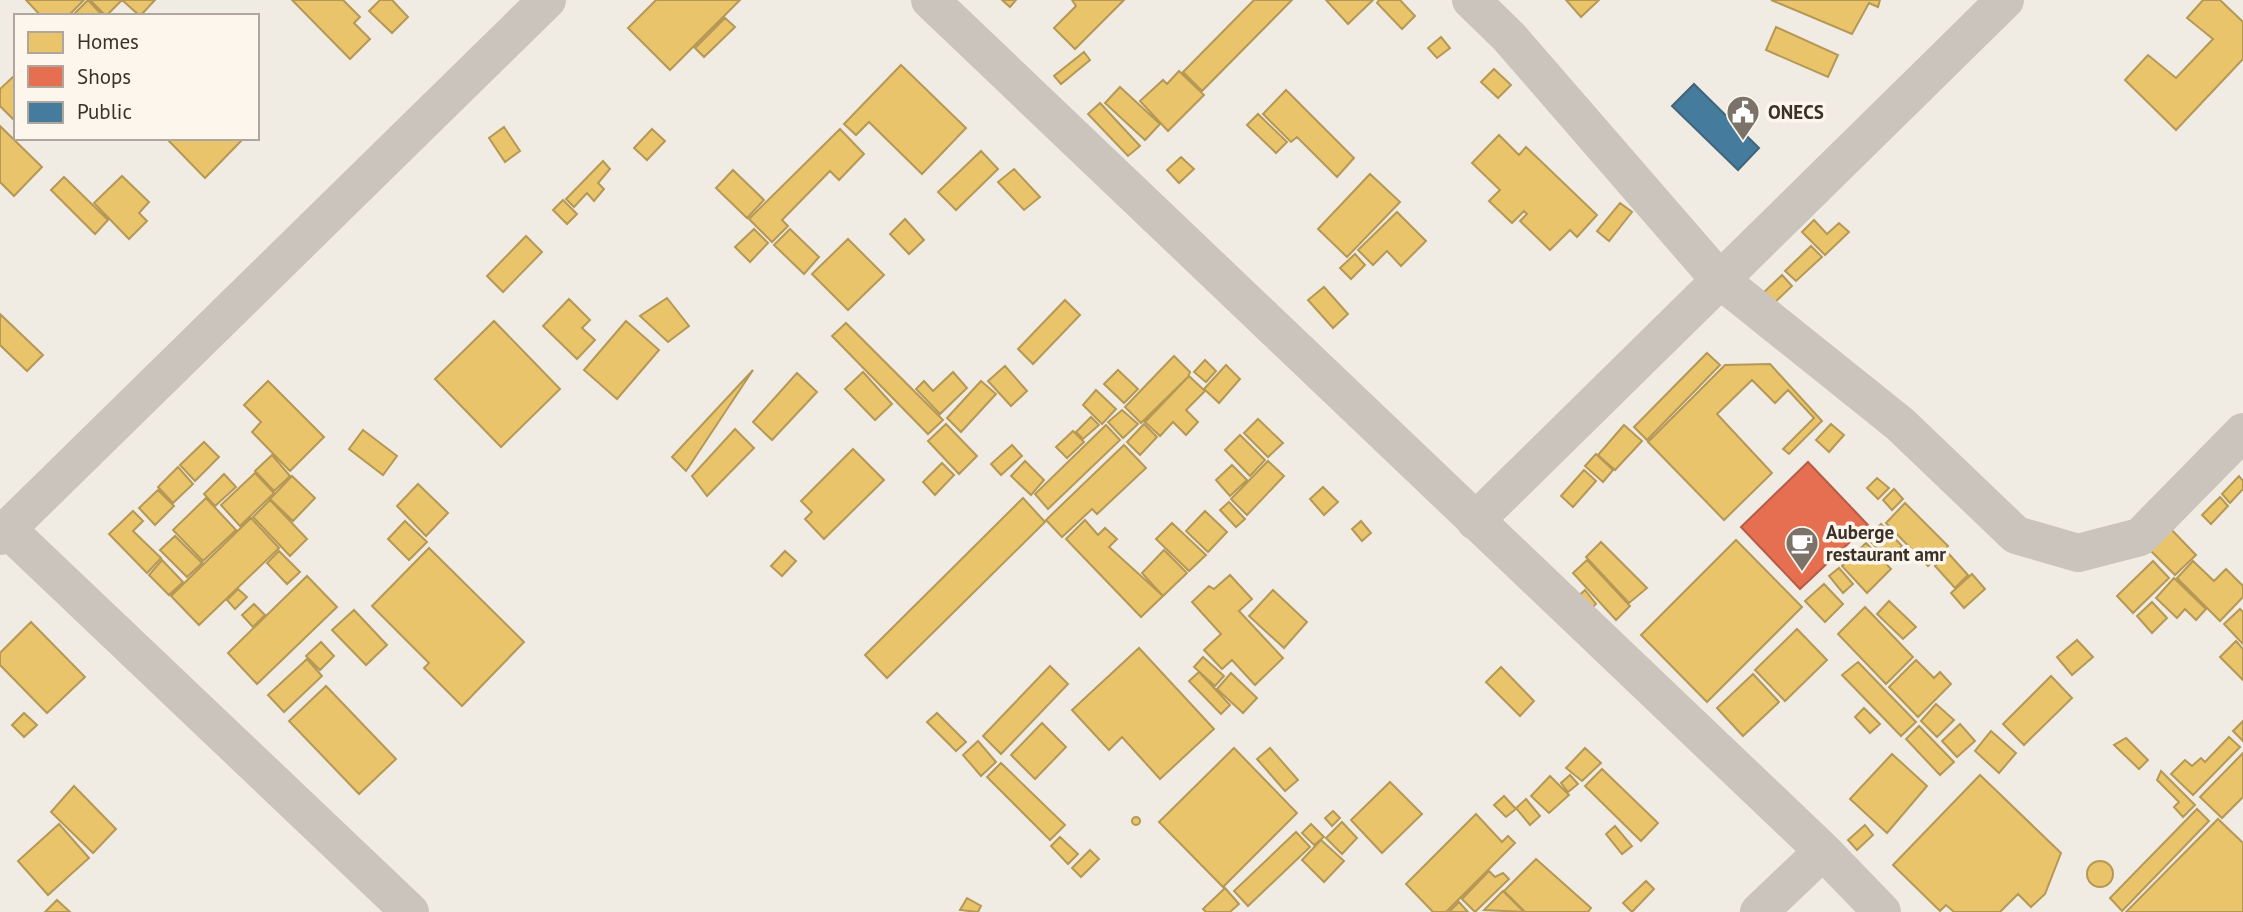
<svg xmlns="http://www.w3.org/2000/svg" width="2243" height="912" font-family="'PT Sans',sans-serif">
<rect width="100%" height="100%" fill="#f0ece3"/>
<path fill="#e9c46a" stroke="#b59856" stroke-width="2" d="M26,0H84L68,16H41Z
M88,0L103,16H72Z
M90,0H122L106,16Z
M122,0H155L140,16Z
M292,0H343L360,17L354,23L370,39L350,59Z
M380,0H392L408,17L392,33L369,11Z
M656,0H740L670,70L628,28Z
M1002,0H1016L1010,7Z
M1124,0L1075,49L1054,28L1076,6L1072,0Z
M1254,0H1292L1202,91L1183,72Z
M1326,0H1373L1348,24Z
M1379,0H1400L1415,16L1402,29L1377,3Z
M1566,0H1599L1581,17Z
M1771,0H1880L1878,7L1869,3L1852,34Z
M2203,0H2220L2243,22V59L2176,130L2125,80L2148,55L2176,78L2213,39L2187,18Z
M725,18L735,27L704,57L695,48Z
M1776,27L1838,55L1828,77L1766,50Z
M1441,37L1450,48L1437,58L1428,48Z
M1084,52L1090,60L1061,84L1054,76Z
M901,65L966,128L922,174L869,122L856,135L844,124Z
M1494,69L1511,85L1498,98L1481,82Z
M1179,71L1204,95L1168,131L1140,101L1163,80L1167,84Z
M16,74V122L0,106V89Z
M1120,87L1160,124L1145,140L1105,103Z
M1286,90L1354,158L1337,177L1297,137L1291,142L1263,114Z
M1100,103L1140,146L1128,156L1088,114Z
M1258,114L1287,142L1276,153L1247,125Z
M0,126L42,167L14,196L0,182Z
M504,127L520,151L505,162L489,138Z
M652,129L665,141L647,160L634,148Z
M840,129L864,154L839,180L830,171L782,220L788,226L772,242L749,219Z
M1499,135L1519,155L1526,147L1597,215L1577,237L1570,230L1550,250L1520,221L1527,214L1524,211L1512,223L1489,201L1500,190L1472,163Z
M166,138H244L205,178Z
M981,151L998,169L956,210L938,192Z
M1181,157L1194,169L1179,183L1167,170Z
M603,161L610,169L598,183L604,189L594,201L587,193L574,207L566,199Z
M1014,169L1040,197L1024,210L998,182Z
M733,170L764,200L747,218L716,188Z
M1370,174L1400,202L1347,257L1318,229Z
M122,176L149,202L139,213L147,221L129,239L94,203Z
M64,177L108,220L95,234L51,190Z
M563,200L577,214L567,224L553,210Z
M1620,203L1632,212L1609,241L1597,231Z
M1397,212L1426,241L1401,266L1387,251L1373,265L1358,250Z
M905,219L924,240L909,254L890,234Z
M1814,220L1827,234L1839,223L1849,232L1825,255L1802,232Z
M754,229L768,243L750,262L735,247Z
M790,229L819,257L804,274L774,245Z
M526,236L542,252L503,292L487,276Z
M848,239L884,275L848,310L812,274Z
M1811,246L1822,257L1796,281L1785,271Z
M1355,254L1365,265L1351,279L1340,268Z
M1782,275L1792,286L1772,305L1762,294Z
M1324,287L1348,314L1333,328L1308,300Z
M667,298L689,326L668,342L640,316Z
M569,299L590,320L582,328L595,340L577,359L543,326Z
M1065,300L1080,315L1033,364L1018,349Z
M0,314L43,355L27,371L0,345Z
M494,321L560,389L501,447L435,379Z
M626,321L659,350L617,399L584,370Z
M846,323L943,420L928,434L832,336Z
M1707,353L1720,365L1647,440L1634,427Z
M1174,356L1190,372L1188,377L1141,423L1125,407Z
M1205,360L1216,371L1206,382L1194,372Z
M1770,364L1822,421L1789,454L1783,449L1814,418L1788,390L1775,403L1752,380L1717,414L1772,473L1724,520L1648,442L1725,365Z
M1226,365L1240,379L1219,403L1204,389Z
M1005,366L1027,391L1011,406L988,381Z
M753,370L686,471L672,457Z
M1118,370L1138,389L1124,403L1104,384Z
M863,372L892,404L875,420L845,389Z
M953,372L967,388L940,414L916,389L924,381L933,391Z
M797,373L817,392L772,440L753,422Z
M1189,376L1205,391L1186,410L1198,422L1186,435L1173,422L1160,436L1145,422Z
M268,381L324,437L290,471L252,432L261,422L244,405Z
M981,381L996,394L961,432L947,418Z
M1096,390L1116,409L1102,424L1083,405Z
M1122,410L1138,424L1123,438L1108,422Z
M1091,417L1099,425L1083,439L1076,432Z
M1258,419L1283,443L1268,457L1244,433Z
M946,424L977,456L959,474L928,441Z
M1144,424L1157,437L1140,455L1127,442Z
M1831,424L1844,435L1829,452L1816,440Z
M1106,425L1120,440L1048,509L1035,494Z
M1624,425L1642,441L1615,470L1598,455Z
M735,429L754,448L707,496L692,476Z
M363,430L397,456L383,475L349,449Z
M1073,431L1084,442L1067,458L1056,447Z
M1240,435L1265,460L1250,476L1225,450Z
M204,442L219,457L195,481L180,465Z
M1012,445L1022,456L1001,475L991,464Z
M1124,445L1146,468L1097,514L1092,509L1062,537L1046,520Z
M853,449L884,480L824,539L805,519L812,512L801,501Z
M1596,454L1613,470L1603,482L1585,466Z
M272,455L290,476L274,491L255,471Z
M1025,461L1044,480L1031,495L1011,476Z
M1268,461L1284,476L1247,515L1231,499Z
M942,463L954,475L935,495L923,482Z
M1232,465L1247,480L1230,496L1216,480Z
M178,467L193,484L173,503L158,487Z
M1584,470L1596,481L1573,507L1561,496Z
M255,473L274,493L240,526L221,505Z
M224,474L236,487L215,506L204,494Z
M292,476L315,498L293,521L270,499Z
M2239,476L2243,481V489L2230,503L2222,494Z
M1877,478L1889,488L1878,499L1867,488Z
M418,484L448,513L426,536L397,506Z
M1323,487L1338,502L1324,515L1310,499Z
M1894,489L1903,499L1892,510L1883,500Z
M158,490L174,506L155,525L139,508Z
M2220,497L2228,506L2211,524L2202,515Z
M206,498L236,530L203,561L173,530Z
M1023,498L1045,522L887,678L865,655Z
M270,500L307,539L290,556L253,517Z
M1229,502L1245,519L1236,527L1220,510Z
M1905,503L1948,546L1928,566L1886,523Z
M133,511L143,521L133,531L161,558L147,573L109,534Z
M1205,511L1227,532L1208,552L1186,531Z
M251,518L279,548L199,625L171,596Z
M1085,520L1098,535L1105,528L1117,539L1109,547L1163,596L1141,617L1066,539Z
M405,521L427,542L409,560L388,539Z
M1361,521L1371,533L1362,541L1352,529Z
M1172,523L1206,555L1189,571L1156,539Z
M1881,524L1902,546L1888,559L1867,538Z
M2166,524L2196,555L2175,575L2145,545Z
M175,536L202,563L187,577L160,550Z
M1736,540L1802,607L1707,702L1641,635Z
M1601,542L1647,588L1629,603L1586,557Z
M1866,543L1891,569L1867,593L1842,566Z
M429,548L524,642L462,706L424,668L429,663L372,606Z
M1164,550L1187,573L1163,596L1142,573Z
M279,551L300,572L287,584L267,563Z
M785,551L796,561L782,576L771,566Z
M1948,553L1968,575L1955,588L1935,566Z
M162,560L183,582L169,595L149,575Z
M1587,560L1630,606L1616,620L1573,573Z
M2153,561L2169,578L2133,613L2117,596Z
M2193,561L2214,581L2226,569L2243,586V597L2220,621L2177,578Z
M1839,568L1853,584L1843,593L1829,576Z
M1972,574L1985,589L1964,608L1951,593Z
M1230,575L1252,599L1239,611L1283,658L1255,685L1232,660L1222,669L1204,650L1221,634L1192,602L1209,586L1214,589Z
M307,576L337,607L257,684L228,653Z
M2174,578L2206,609L2196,620L2185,609L2177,618L2156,598Z
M1824,584L1843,604L1825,622L1805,601Z
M238,589L247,597L235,609L227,600Z
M1273,590L1307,622L1284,648L1249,616Z
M1585,590L1596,604L1584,615L1572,602Z
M1889,601L1916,627L1903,639L1877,614Z
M2152,602L2167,618L2152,633L2137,616Z
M254,604L265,615L253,627L242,615Z
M1865,607L1913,657L1886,684L1838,634Z
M2240,609L2243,612V644L2224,624Z
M354,610L387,645L366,665L332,630Z
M31,622L85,677L47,713L0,665V653Z
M1797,629L1827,660L1785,701L1755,670Z
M2077,640L2093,657L2072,675L2057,657Z
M2236,641L2243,649V680L2220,657Z
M321,642L334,656L320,670L306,656Z
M1139,648L1214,729L1160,779L1122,737L1109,750L1072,710Z
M1203,657L1224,676L1215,686L1194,667Z
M307,659L322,676L284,712L268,695Z
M1916,660L1934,678L1940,672L1951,684L1918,717L1889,687Z
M1858,662L1916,722L1901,736L1842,675Z
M1050,666L1068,684L1001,754L983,736Z
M1501,667L1534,701L1520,716L1486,682Z
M1199,672L1230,705L1221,714L1189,681Z
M1231,673L1257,698L1243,713L1217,689Z
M1753,674L1779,702L1743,736L1717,708Z
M2051,676L2072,698L2024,745L2003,724Z
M326,686L396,759L359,794L289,721Z
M1936,704L1954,720L1937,737L1921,721Z
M1864,708L1880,724L1870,733L1855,717Z
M24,713L37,725L24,737L12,725Z
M937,713L966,742L956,751L927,722Z
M2243,721V741L2233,731Z
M1042,723L1066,747L1035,779L1011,755Z
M1960,724L1975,741L1957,757L1942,741Z
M1919,726L1954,762L1940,775L1906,739Z
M1991,731L2016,753L1999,773L1975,751Z
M2229,737L2240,747L2193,795L2171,774L2185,760L2192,766L2201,758L2205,762Z
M2126,738L2148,760L2139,769L2114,745Z
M978,741L996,762L981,776L963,755Z
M1234,748L1297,813L1223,887L1159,822Z
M1270,748L1298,780L1285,791L1257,759Z
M1585,748L1601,763L1582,781L1566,768Z
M2243,753V797L2222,818L2200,797Z
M1892,754L1927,786L1887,833L1850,799Z
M1001,763L1065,825L1050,840L987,777Z
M1602,769L1658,823L1641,841L1585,786Z
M2161,771L2195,805L2183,817L2174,807L2179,802L2157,780Z
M1570,775L1578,784L1568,792L1561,783Z
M1980,775L2061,853L2045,894L2031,907L2018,894L2000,912H1954L1946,905L1940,911L1893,865Z
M1550,776L1569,795L1549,813L1531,796Z
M1390,782L1422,814L1382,853L1351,820Z
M74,786L116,829L93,853L51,812Z
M1504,796L1516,809L1506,817L1494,805Z
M1526,799L1540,816L1530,825L1516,808Z
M2197,809L2209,821L2122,911L2110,898Z
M1333,811L1340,818L1332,826L1325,818Z
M1476,814L1502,842L1508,836L1515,843L1446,912H1433L1406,884Z
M1132 821a4 4 0 1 1 8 0a4 4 0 1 1-8 0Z
M2218,819L2243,843V912H2126Z
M1342,822L1357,838L1342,854L1326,838Z
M59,824L89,858L48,895L18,861Z
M1311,824L1324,837L1314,845L1302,833Z
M1865,825L1873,835L1857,850L1848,840Z
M1615,826L1632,846L1622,854L1606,834Z
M1296,832L1310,847L1248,906L1234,891Z
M1060,837L1078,854L1068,864L1051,846Z
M1321,840L1344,861L1324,882L1302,860Z
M1090,850L1099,859L1081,877L1072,868Z
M1536,859L1591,908L1588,912H1525L1504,891Z
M2087 874a13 13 0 1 1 26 0a13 13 0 1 1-26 0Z
M1489,871L1495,877L1503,873L1509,879L1475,912L1462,899Z
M1646,881L1654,889L1632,912L1623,903Z
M1225,888L1239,904L1230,912H1206L1203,909Z
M1503,891L1524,912L1484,910Z
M967,898L981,906L978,912L960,910Z
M57,900L70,912H45Z
M1459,902L1468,912H1449Z"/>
<path fill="#e76f51" stroke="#b45c45" stroke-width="2" d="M1808,462L1868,525L1800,589L1741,527Z"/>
<path fill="#457b9d" stroke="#42657a" stroke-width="2" d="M1694,84L1759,148L1738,170L1672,106Z"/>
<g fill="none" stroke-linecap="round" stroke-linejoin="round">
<path stroke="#cac4bc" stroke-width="38" d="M930,0L1823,851L1882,912
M1471,0L1509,37L1719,279L1900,424L2016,535L2078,553L2140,537L2243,432
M1475,521L2005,0
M7,529L410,912
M0,536L547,0
M1759,912L1823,851"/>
</g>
<defs>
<symbol id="civic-pin" viewBox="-11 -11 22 30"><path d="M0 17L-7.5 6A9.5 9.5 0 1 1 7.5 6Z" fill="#7b726a" stroke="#fcf6ec"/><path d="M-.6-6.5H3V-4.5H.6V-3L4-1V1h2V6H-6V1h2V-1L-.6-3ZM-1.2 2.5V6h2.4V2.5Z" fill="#fff"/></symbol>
<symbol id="cafe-pin" viewBox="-11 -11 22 30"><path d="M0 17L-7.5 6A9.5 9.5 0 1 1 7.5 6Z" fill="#7b726a" stroke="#fcf6ec"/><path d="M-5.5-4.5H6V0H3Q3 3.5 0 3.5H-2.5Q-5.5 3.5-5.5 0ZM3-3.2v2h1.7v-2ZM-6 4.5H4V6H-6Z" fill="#fff"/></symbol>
</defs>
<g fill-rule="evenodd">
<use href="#civic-pin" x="1724" y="93" width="38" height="52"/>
<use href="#cafe-pin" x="1783" y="524" width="38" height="52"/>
</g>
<g text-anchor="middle" stroke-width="7" stroke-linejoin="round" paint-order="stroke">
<g font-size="19" font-weight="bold" fill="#3c3129" stroke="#fcf6ec" text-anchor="start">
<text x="1768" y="119">ONECS</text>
<text x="1826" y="539">Auberge<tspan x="1826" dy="22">restaurant amr</tspan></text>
</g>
</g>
<rect x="14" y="14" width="245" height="126" fill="#fcf6ec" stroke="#afa79e" stroke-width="2"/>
<rect x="28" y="32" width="35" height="21" fill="#e9c46a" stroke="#afa79e" stroke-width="2"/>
<text x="77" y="49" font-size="21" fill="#3c3129">Homes</text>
<rect x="28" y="66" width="35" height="21" fill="#e76f51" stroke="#afa79e" stroke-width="2"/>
<text x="77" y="84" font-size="21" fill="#3c3129">Shops</text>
<rect x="28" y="102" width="35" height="21" fill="#457b9d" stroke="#afa79e" stroke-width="2"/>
<text x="77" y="119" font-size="21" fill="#3c3129">Public</text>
</svg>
